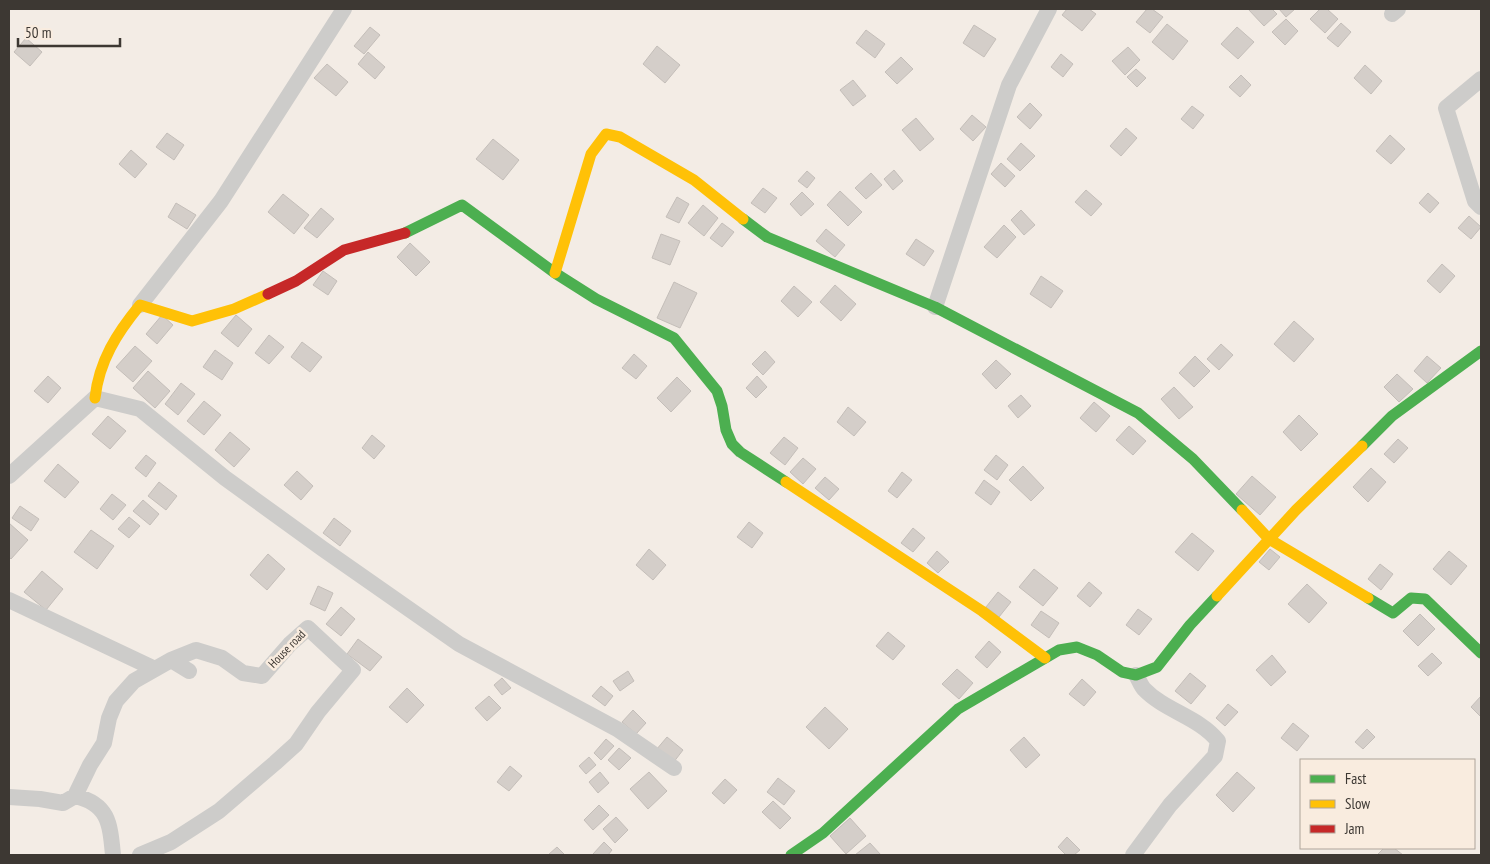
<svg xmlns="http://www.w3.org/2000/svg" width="1490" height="864" font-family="'PT Sans Narrow',sans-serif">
<rect width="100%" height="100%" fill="#f3ece5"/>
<path fill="#d4cec9" stroke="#c4beb9" d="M1067,9H1089L1096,14L1082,31L1062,15Z
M1147,9H1152L1163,17L1150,33L1136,22Z
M1248,9H1272L1277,14L1264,26Z
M1279,9H1295L1286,17Z
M1320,9H1327L1338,19L1325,33L1310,19Z
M1286,19L1298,31L1285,45L1272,32Z
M1341,23L1351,32L1338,47L1327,38Z
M1167,24L1188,41L1173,60L1152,42Z
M974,25L996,39L984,57L963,43Z
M370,27L380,35L364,54L354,46Z
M1237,27L1254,42L1238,59L1221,44Z
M866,30L885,44L875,58L856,43Z
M26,38L42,52L30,66L14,52Z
M657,46L680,65L665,83L643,64Z
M1128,47L1140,60L1125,75L1112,61Z
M368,52L385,67L375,79L358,64Z
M1061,54L1073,64L1063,77L1051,67Z
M901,57L913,69L897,84L885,72Z
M327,64L348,82L336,96L314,78Z
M1365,65L1382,81L1371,94L1354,78Z
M1136,69L1146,78L1137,87L1127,77Z
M1241,75L1251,85L1240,97L1229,87Z
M853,80L866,96L853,106L840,90Z
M1030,103L1042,115L1030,129L1017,117Z
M1192,106L1204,115L1193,129L1181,119Z
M972,115L986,127L973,141L960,129Z
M916,118L934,139L920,151L902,130Z
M1126,128L1137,138L1121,156L1110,146Z
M167,133L184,145L174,160L156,147Z
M1390,135L1405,149L1391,164L1376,151Z
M493,139L519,160L503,180L476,159Z
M1021,143L1035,156L1020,171L1007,159Z
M131,150L147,164L135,178L119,164Z
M1001,163L1015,176L1005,187L991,174Z
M894,170L903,181L893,190L884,179Z
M807,171L815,178L807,188L798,181Z
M871,173L882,185L866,199L855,188Z
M763,188L777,198L765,213L751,203Z
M1086,190L1102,204L1091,216L1075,202Z
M840,191L862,212L848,226L827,205Z
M802,192L814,204L801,216L790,204Z
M1428,193L1439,203L1430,213L1419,203Z
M283,194L309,215L294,234L268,212Z
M677,197L689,204L679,223L666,217Z
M176,203L196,215L187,229L168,217Z
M703,205L718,218L704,236L688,223Z
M321,208L334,219L317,238L304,228Z
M1021,210L1035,225L1024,235L1011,220Z
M1469,216L1481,227L1471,239L1458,228Z
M722,223L734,232L722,247L710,238Z
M1004,225L1016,237L997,258L984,247Z
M826,229L845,245L835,257L816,241Z
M661,234L680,241L670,265L652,258Z
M916,239L934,251L924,266L906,254Z
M410,243L430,262L416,276L397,257Z
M1442,264L1455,276L1440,293L1427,281Z
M323,271L337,281L328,295L313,285Z
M1041,276L1063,291L1051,308L1030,294Z
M674,282L697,293L680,328L657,318Z
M835,285L856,304L841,321L820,302Z
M794,286L812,302L798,317L781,301Z
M162,315L173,325L157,344L146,334Z
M236,315L252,329L238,347L221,333Z
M1294,321L1314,339L1294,362L1274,344Z
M269,335L284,347L269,364L255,353Z
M302,342L322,357L310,372L291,357Z
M1221,344L1233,355L1219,370L1207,359Z
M135,346L152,361L133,382L116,367Z
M215,350L233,363L222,380L203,367Z
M765,351L775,362L763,375L752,364Z
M634,354L647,366L636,379L622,368Z
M1195,356L1210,371L1194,387L1179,373Z
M1427,356L1441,368L1427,383L1414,371Z
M996,360L1011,374L996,389L982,374Z
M148,371L170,391L155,408L133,388Z
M1397,374L1413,389L1399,402L1384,387Z
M48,376L61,388L48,403L34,391Z
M757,376L767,387L756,398L746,388Z
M677,377L691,391L671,412L657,398Z
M181,383L195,394L178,415L165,404Z
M1174,387L1193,407L1179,419L1161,399Z
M1021,395L1031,406L1018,418L1008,406Z
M204,401L221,415L204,435L187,421Z
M1094,402L1110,416L1096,432L1080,418Z
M848,407L866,422L854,436L837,422Z
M1299,415L1318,434L1301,451L1283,432Z
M108,416L126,431L110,449L92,434Z
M1129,426L1146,441L1133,455L1116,440Z
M230,432L250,449L234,467L215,450Z
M372,435L385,446L374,459L362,448Z
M784,437L798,448L785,465L770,453Z
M1398,439L1408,448L1394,463L1384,454Z
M146,455L156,463L146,477L135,468Z
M996,455L1008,465L997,480L984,470Z
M803,458L816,469L803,484L790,472Z
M58,464L79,482L65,498L44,481Z
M1023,466L1044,488L1031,501L1009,480Z
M1371,468L1386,482L1368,502L1353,487Z
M297,471L313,486L301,500L284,485Z
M902,472L912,480L897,498L888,491Z
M1252,476L1276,497L1260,515L1236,494Z
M825,477L839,489L829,500L815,488Z
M984,480L1000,492L991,505L975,493Z
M159,482L177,496L166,510L148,496Z
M112,494L126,505L113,520L100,509Z
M143,500L159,514L150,525L133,511Z
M20,506L39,519L31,531L12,518Z
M129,517L140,526L129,538L118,529Z
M334,518L351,531L340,546L323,533Z
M749,522L763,533L752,548L737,537Z
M9,523L28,540L11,559L9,557Z
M913,528L925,538L913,552L901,543Z
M91,530L114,546L97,569L74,552Z
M1192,533L1214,551L1198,571L1175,552Z
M649,549L666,565L653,580L636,565Z
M1270,549L1280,557L1269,570L1259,562Z
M937,551L949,562L938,573L927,563Z
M1449,551L1467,566L1451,585L1433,569Z
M268,554L285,569L267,590L250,575Z
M1380,564L1393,574L1381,590L1368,579Z
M1034,569L1058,588L1043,606L1019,587Z
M42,571L63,589L46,610L24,592Z
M1089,582L1102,593L1090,607L1077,596Z
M1307,584L1327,603L1309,623L1288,604Z
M318,586L333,593L325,611L310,604Z
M998,592L1011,602L999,617L986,607Z
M341,607L355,619L341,636L326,624Z
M1138,609L1152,619L1139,635L1126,625Z
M1041,611L1059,623L1049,638L1031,625Z
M1420,614L1435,629L1418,646L1403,631Z
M888,632L905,646L893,660L876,646Z
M358,639L382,657L370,671L347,654Z
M989,641L1001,652L987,668L975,657Z
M1432,653L1442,663L1428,676L1418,666Z
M1272,655L1286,672L1271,686L1256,670Z
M957,669L973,683L959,699L942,684Z
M628,671L634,681L620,691L613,681Z
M1190,673L1206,686L1191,704L1175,691Z
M502,678L511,688L502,695L494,685Z
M1082,679L1096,692L1084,706L1069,694Z
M601,686L613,696L605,706L592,696Z
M407,688L424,705L407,723L389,707Z
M489,696L501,708L487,721L475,708Z
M1481,696V717L1471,707Z
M1228,704L1238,712L1225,726L1216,718Z
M825,707L848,729L829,749L806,727Z
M633,710L646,723L636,734L622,722Z
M1293,723L1309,736L1297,751L1281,738Z
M1367,729L1375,737L1363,749L1355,742Z
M667,737L683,750L673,763L656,750Z
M1024,737L1040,755L1026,768L1010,750Z
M606,739L614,746L601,760L594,753Z
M619,748L631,758L619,770L608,760Z
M589,757L596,765L586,774L579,766Z
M510,766L522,776L509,791L497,782Z
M600,772L609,783L598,793L589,782Z
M649,772L667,791L648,809L630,789Z
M1237,772L1255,788L1233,812L1216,795Z
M778,778L795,791L784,805L767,792Z
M725,779L737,790L724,804L712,793Z
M773,801L791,818L780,829L762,812Z
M599,805L609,815L593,830L584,820Z
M616,817L628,830L615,843L603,829Z
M850,818L866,836L846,854L830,836Z
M1067,837L1080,850L1074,855H1066L1058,847Z
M604,842L612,850L608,855H595L593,854Z
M870,843L881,855H855Z
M557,847L565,855H548Z
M1384,848H1394L1403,855H1377Z"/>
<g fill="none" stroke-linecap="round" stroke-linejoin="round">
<path stroke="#cdccca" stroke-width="16" d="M1392,14L1398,9
M1481,79L1446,108L1475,201L1481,207
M140,305L221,201L344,9
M935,307L1009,85L1049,9
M9,476L95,398L140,409L225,478L323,549L459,644L617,729L674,768
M9,600L155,669
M171,660L189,671
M75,796C109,804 110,824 113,855
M9,797L40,799L63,803L75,796L90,765L104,743L109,718L116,701L134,681L171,660L196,650L222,658L243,673L262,676L290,644L308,628L353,670L318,712L296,744L275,763L219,811L171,842L140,855
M1133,855L1170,805L1215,756L1218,741C1199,717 1165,711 1144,689C1141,686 1139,680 1136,675"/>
<path stroke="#4caf50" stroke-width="11" d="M743,219L767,237L935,307L1138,413L1193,459L1242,510
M405,233L462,205L555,273L596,299L674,338L717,391L722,406L726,430L732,444L740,452L786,482
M1362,446L1392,416L1481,351
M1368,598L1393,613L1411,598L1425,599L1481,653
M791,855L823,833L958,709L1059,650L1077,647L1097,655L1122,672L1136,675L1157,667L1190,625L1217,596"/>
<path stroke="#ffc107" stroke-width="11" d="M555,273L591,154L606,134L620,137L694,180L743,219
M95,398C99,361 117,333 140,305L192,321L234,309L268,294
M786,482L982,611L1045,658
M1242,510L1269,539L1368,598
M1217,596L1296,510L1362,446"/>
<path stroke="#c62828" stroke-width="11" d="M268,294L296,281L344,250L405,233"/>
</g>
<g text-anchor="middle" stroke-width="5" stroke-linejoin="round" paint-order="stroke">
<g font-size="12" fill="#3d3833" stroke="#f9ecdf">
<text transform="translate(287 649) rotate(-46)" y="4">House road</text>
</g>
</g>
<rect width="1490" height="864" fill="none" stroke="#3d3833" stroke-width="20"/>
<rect x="1300" y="759" width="175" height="90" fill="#f9ecdf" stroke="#aea49a"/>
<rect x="1310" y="775" width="25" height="8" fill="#4caf50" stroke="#aea49a"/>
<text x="1345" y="784" font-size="15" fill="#3d3833">Fast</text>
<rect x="1310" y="800" width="25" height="8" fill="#ffc107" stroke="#aea49a"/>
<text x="1345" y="809" font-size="15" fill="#3d3833">Slow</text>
<rect x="1310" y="825" width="25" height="8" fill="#c62828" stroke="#aea49a"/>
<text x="1345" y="834" font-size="15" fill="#3d3833">Jam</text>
<path d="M18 38v8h102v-8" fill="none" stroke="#3d3833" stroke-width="2.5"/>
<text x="25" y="38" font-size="15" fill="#3d3833" stroke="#f9ecdf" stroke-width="4" paint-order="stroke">50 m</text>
</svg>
